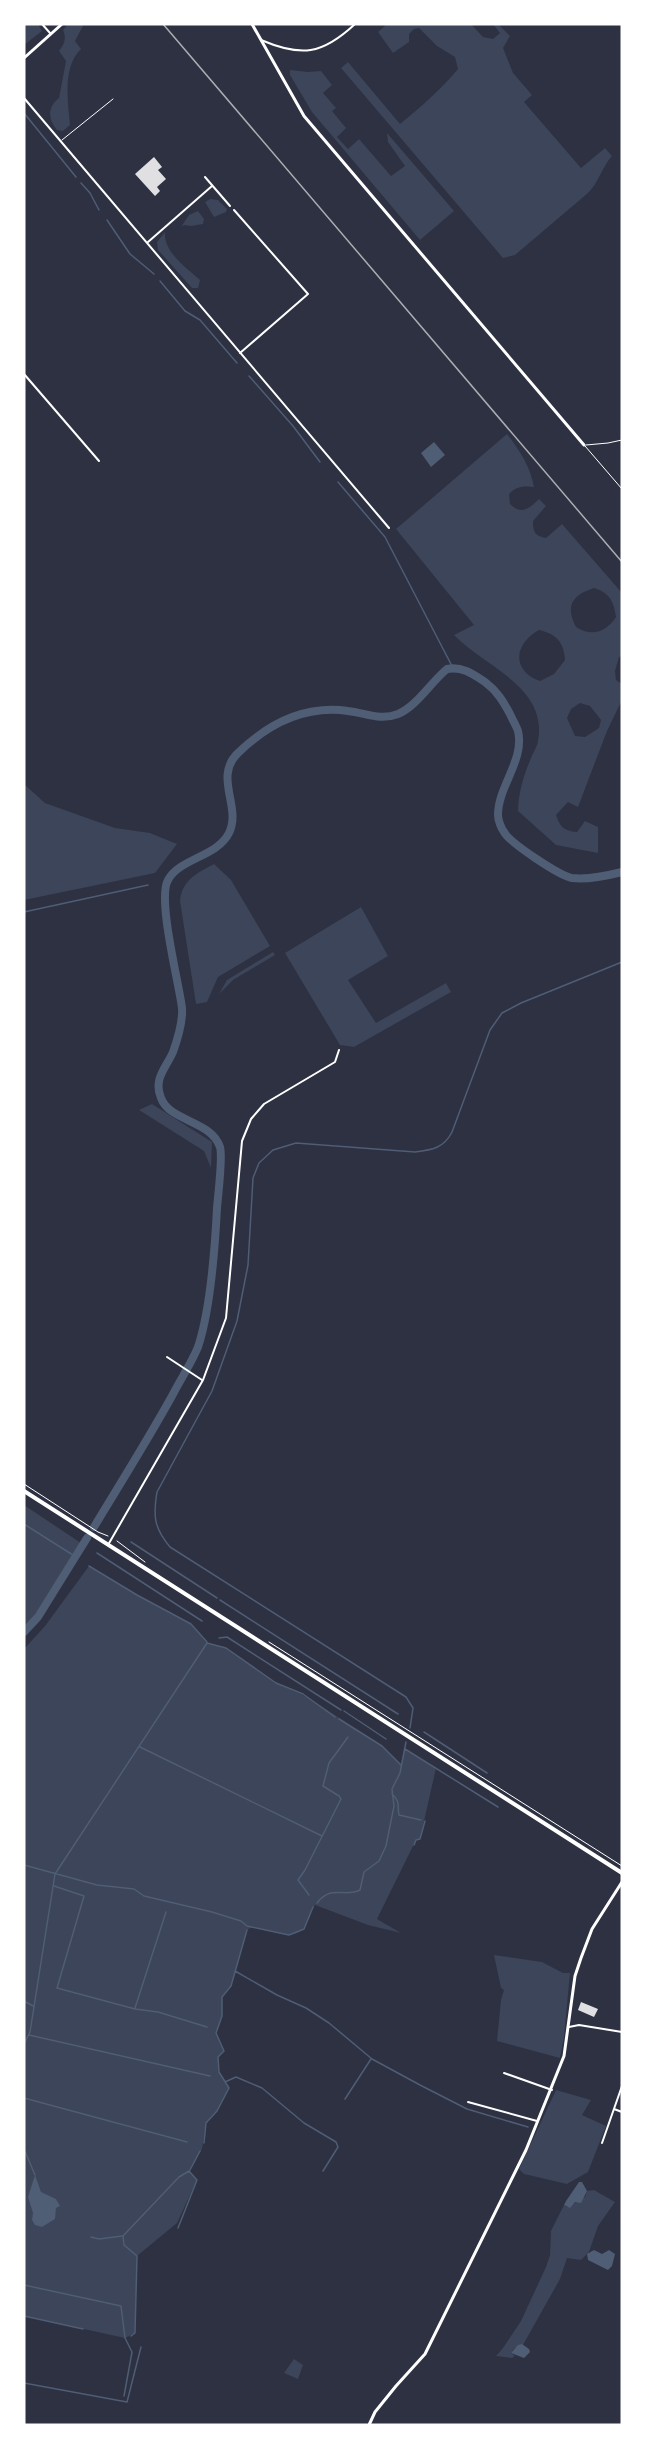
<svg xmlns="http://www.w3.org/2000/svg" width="646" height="2449" font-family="'Public Sans',sans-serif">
<rect width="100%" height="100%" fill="#2d3142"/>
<path fill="#3c4559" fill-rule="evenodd" d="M24,24H38L42,31L24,45Z
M68,24H84L75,41L81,49C62,67 68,102 70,125L63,131L57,130C48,120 47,107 59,98L66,61L59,51C64,44 67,39 63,30Z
M387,24H471L483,37L493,39L500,33L493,24H498L510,36L503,48L513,73L532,95L524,102L581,168L605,148L612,156C602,167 599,182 588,193L515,255L503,258L341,68L348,62L400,124C421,107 441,89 458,69L455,57L437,46L419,28L414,29L409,34V42L393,53L378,32Z
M290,70L308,72L321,71L332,85L323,93L336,108L332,111L346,128L337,137L348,149L359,139L391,176L405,166L388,142L387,133L454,211L420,240L312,112L290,75Z
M210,199L218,200L227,209L226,212L214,217L205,202Z
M198,211L204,219L203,224L191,226L184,225L181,227L189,215Z
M165,232C163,252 188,269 200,280L198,288H192L158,250L157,242Z
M507,434C520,451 530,466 534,487C524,486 517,486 509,494L510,504C521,515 529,509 539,499L546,506L533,521C533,532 535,536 546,538L562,524L622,593V656L619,657L615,671L616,680L622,684V700L607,731L578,807L568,802L556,815C560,827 564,831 577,832L585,821L598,827V853L556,845L518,811C518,794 524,774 531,758C533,753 537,747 538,741C548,687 485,667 454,635L474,625L396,529ZM594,588C610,593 614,602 616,617C606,632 592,637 576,627C565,606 572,595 594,588ZM539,630C556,634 564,642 565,660L554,674L540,681C511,670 514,644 539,630ZM580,703L590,706L601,720L599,728L585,737L575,736L567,718L571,709Z
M24,784L45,803L115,828L150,833L177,844L155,873L24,900Z
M214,864L231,880L270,946L218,977L207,1002L196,1004L180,901C182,880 197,873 214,864Z
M361,907L388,956L348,980L376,1023L446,983L451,992L354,1047L340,1045L285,953Z
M273,952L275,955L233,980L219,994L227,980Z
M152,1104L212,1142L211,1168L204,1151L139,1110Z
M24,1505L84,1545L38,1617L24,1632Z
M89,1566L137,1595L191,1624L207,1643L226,1648L276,1683L309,1698L382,1746L401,1765L404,1748L436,1768L420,1839L416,1840L377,1919L401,1933L368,1925L315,1905C311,1912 309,1921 304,1928C293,1942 266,1929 252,1927L247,1930L231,1986L222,1997V2016L216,2033L224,2051L218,2057L219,2072L229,2088L217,2111L206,2123L202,2149L189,2171L197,2180L177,2223L137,2256L135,2333L125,2338L24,2316V1649L45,1626Z
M494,1955L542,1962L563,1973H570L564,2037L560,2058L497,2041L501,2000L504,1990L501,1988Z
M556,2090L591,2100L582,2115L606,2126L588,2172L567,2184L524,2174L519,2169Z
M594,2190L615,2202L598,2226L589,2252L581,2260L567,2258L560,2279L523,2345L514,2349L511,2353L515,2356L512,2358L496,2356L503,2348L521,2321L546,2267L550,2255L551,2231L564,2205L567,2207L585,2197L587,2191Z
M294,2359L303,2365L298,2379L284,2373Z"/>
<path fill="#4f5d75" d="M434,442L445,455L431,467L421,453Z
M35,2175L41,2192L56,2199L60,2206L56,2208L55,2219L42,2227L35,2225L32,2220L33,2213L28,2197Z
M579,2182H582L587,2191L581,2203L575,2202L570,2208L564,2205L566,2201Z
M594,2250L602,2254L609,2250L615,2254L612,2266L608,2270L588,2260L587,2254Z
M522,2344L529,2349L530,2352L524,2358L511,2353L518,2345Z"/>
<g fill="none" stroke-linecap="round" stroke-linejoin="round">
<path stroke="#4f5d75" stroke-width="1.5" d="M24,113L76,177
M81,183L90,193L99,210
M107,220L130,254L154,274
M160,281L185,311L200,320L237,363
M249,376L293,426L320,462
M338,482L385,537L453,668
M24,912L148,885
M24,1524L76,1557
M131,1542L217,1598
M97,1553L202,1621
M89,1566L137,1595L191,1624L207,1642
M220,1600L398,1714
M219,1638L227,1637L341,1710
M344,1711L386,1739
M339,1719L382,1746L401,1765
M410,1728L413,1708L406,1697L170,1547C154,1528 153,1516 157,1492L212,1391L237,1321L248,1265L253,1178L259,1163L273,1150L296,1143L415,1152C432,1150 444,1148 452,1132L490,1030L502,1013L521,1003L622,962
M424,1732L487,1773
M140,1747L322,1836
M405,1749L498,1807
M392,1794C401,1802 397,1806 399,1815L421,1820
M414,1845L416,1840L420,1839L425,1821
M24,1865L97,1885L134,1889L144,1896L212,1912L241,1921L247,1926L289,1935L304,1929L313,1907
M54,1886L84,1896L57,1988L135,2009L158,2012L207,2027
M309,1895L298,1880L305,1870L341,1799L339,1796L323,1786L329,1763L348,1737
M317,1903C332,1884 344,1898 360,1890L364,1872L379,1861L386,1846L394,1806L392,1789L400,1773L406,1742
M235,1971L277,1995L306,2008L329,2023L372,2059L420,2085L467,2109L528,2127
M24,2001L33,2006
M135,2008L166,1912
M29,2035L210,2076
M24,2044L30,2032L55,1874L207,1643L226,1648L276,1683L303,1694L335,1717
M225,2082L236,2077L262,2088L304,2123L336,2142L338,2147L323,2171
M24,2098L187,2142
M345,2099L371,2059
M204,2143L206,2123L217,2111L229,2088L219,2072L218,2057L224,2051L216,2033L222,2016V1997L231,1986L247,1930
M24,2149L35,2175
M190,2170L200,2151
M91,2237L99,2239L122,2236
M24,2285L121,2306L125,2338L132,2352L124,2396
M24,2316L83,2329
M131,2336L135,2333L137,2256L124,2245L123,2236L179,2177L189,2171L197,2180L178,2228
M24,2383L127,2402L141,2347"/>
<path stroke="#4f5d75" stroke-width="8" d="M94,1527C120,1484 147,1441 172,1396C180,1380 191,1364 198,1347C210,1311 215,1247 217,1208C218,1195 223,1157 220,1147C211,1120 170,1122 161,1098C153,1079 166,1068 173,1052C178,1038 183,1022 182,1008C179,983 157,899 168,880C180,858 217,857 229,833C242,807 213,777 238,753C269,723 305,705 348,711C366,713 380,721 398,714C417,706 431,682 447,669C462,666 473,674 485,682C497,691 503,701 510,714C512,719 516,725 518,731C525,760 498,786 498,815C498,820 501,828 504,832C510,843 560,876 572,878C588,880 606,876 622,872
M24,1632L38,1617L87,1538"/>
</g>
<path fill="#e0e0e3" d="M154,157L162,167L158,170L166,179L157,187L160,191L155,196L135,174Z
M581,2002L598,2009L594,2017L578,2010Z"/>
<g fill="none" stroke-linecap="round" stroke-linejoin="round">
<path stroke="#fff" stroke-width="1" d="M24,1484L98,1532L108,1536
M117,1541L145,1562
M269,1642L622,1866"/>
<path stroke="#fff" stroke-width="1" d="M62,140L113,99
M586,445L608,443L622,440
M585,446L622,489"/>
<path stroke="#fff" stroke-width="2" d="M42,24L50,33
M261,40C301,57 322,55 355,24
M24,98L389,528
M205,177L230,206
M234,210L308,294L240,353
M148,242L212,186
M24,374L99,461
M167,1357L202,1380
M108,1545L203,1380L226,1318L242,1141L251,1119L264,1104L335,1062L339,1050
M569,2027L579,2025L622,2032
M504,2073L552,2090
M468,2102L537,2121
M614,2109L622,2112
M602,2143L622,2086"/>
<path stroke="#fff" stroke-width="3" d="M252,24L304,116L584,445
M24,58L62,24
M369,2425L375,2412L396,2386L425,2354L526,2150L564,2056L575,1976L581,1958L592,1929L622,1882"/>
<path stroke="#fff" stroke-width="4" d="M24,1491L622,1873"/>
<path stroke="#abadb3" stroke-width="1.5" d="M163,24L622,562"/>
</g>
<rect width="646" height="2449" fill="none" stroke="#ffffff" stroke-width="51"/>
</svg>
